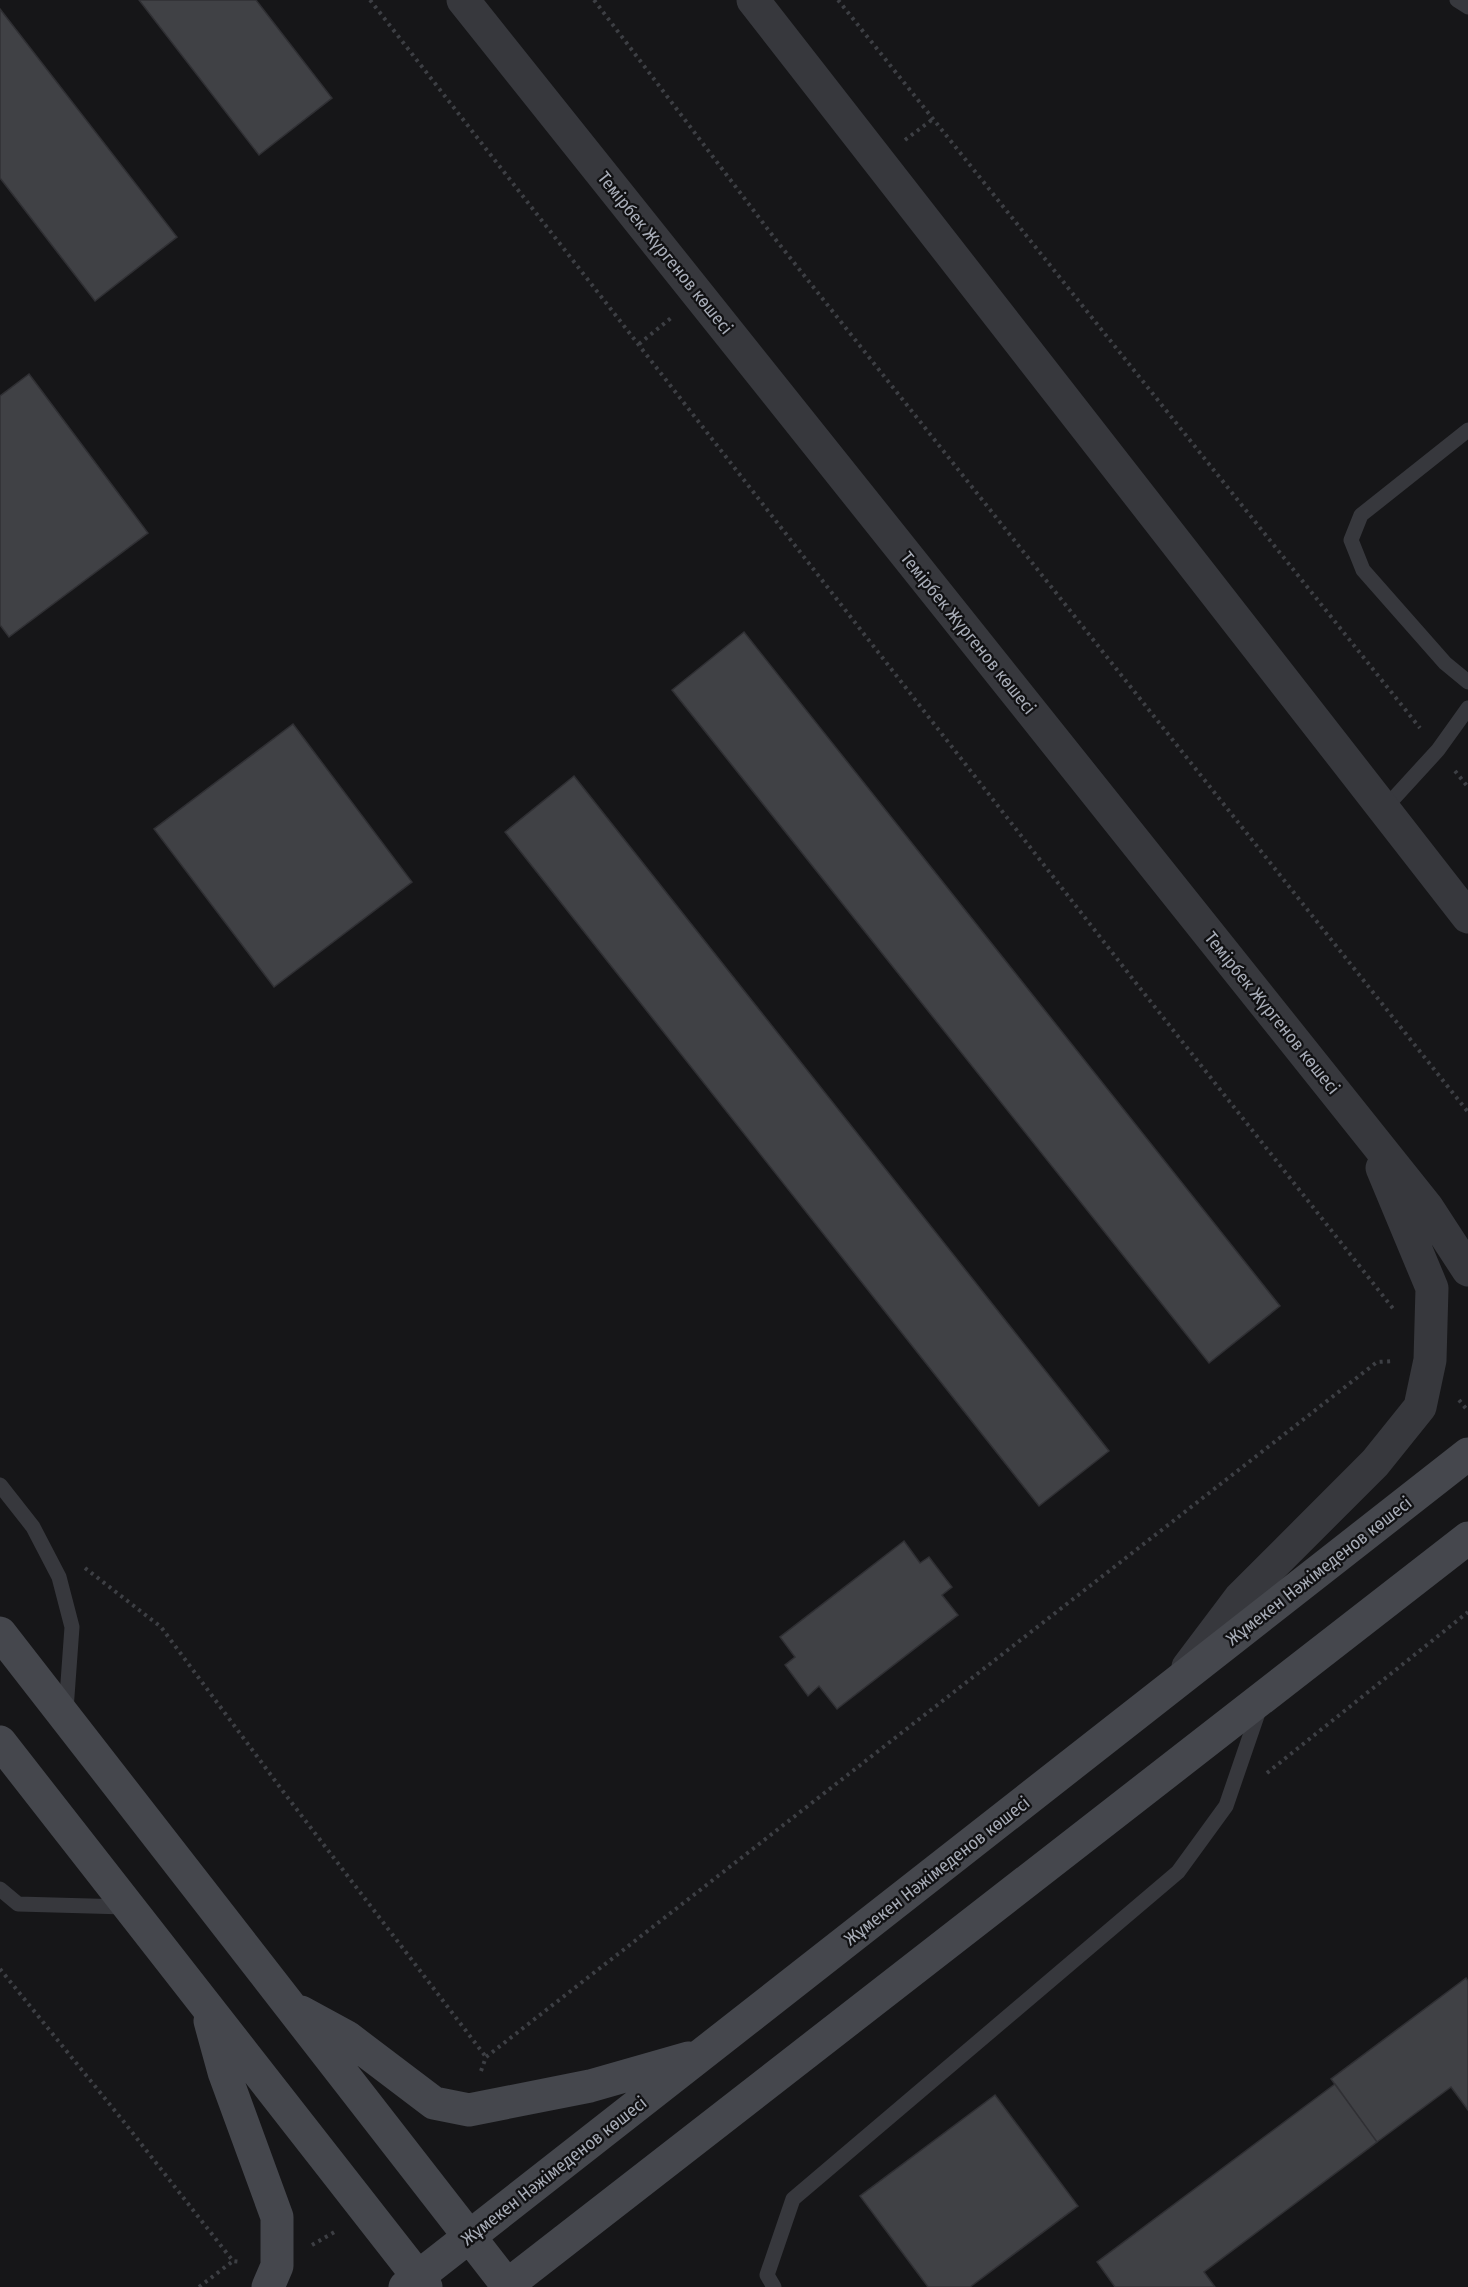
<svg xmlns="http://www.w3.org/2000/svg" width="1468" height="2287" font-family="'Fira Sans Condensed',sans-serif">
<rect width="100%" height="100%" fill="#161618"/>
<path fill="#404145" stroke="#303034" stroke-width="1.5" d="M139,0H256L332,98L259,155Z
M0,9L177,237L95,301L0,178Z
M29,374L148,533L9,637L0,625V396Z
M744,632L1280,1306L1209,1363L672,690Z
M293,724L412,882L274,987L154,829Z
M574,776L1109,1451L1039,1506L505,832Z
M904,1541L920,1563L929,1557L952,1587L942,1595L958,1615L837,1709L819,1686L808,1696L785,1665L795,1657L780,1637Z
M1466,1978L1468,1981V2110L1451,2087L1377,2142L1331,2079Z
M1335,2084L1377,2142L1204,2272L1215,2287H1115L1097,2262Z
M995,2095L1078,2206L970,2287H928L860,2196Z"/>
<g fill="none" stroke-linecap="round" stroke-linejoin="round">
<path stroke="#3d3f44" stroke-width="4" stroke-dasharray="3 4.5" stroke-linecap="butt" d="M370,0L1132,978L1395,1311
M594,0L776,240L1468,1112
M838,0L1420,728
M905,140L933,119
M639,344L671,318
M1455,771L1468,787
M1459,1400L1468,1411
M85,1568L161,1627L285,1794L486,2057
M1267,1773L1468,1612
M0,1969L124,2122L233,2261L241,2262
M481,2071L486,2057L1377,1362L1394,1361
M312,2245L336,2231
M199,2287L233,2261"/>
<path stroke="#37383d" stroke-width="15" d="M1457,0L1468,7
M1468,430L1361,515L1351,540L1363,570L1445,663L1468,682
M1384,809L1438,750L1468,708
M0,1485L33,1527L59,1577L72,1627L66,1710
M0,1889L18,1904L126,1907
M774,2287L767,2275L793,2199L1178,1872L1226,1806L1260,1707"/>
<path stroke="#37383d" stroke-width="33" d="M463,0L1427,1207L1468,1270
M753,0L1468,917
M1188,1667L1240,1598L1375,1463L1420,1407L1430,1360L1432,1288L1382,1168"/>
<path stroke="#45474d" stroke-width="33" d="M0,1633L507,2285
M0,1742L426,2287
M301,2012L347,2037L434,2103L469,2110L590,2086L688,2058
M210,2021L224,2072L277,2217V2266L268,2287
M405,2287L1468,1454
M505,2287L1468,1538"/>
</g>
<g text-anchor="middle" stroke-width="4.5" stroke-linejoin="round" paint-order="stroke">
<g font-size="18" fill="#a8adb8" stroke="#111113">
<text transform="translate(665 253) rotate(51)" y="6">Темірбек Жүргенов көшесі</text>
<text transform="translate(968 633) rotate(51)" y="6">Темірбек Жүргенов көшесі</text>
<text transform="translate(1272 1013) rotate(51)" y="6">Темірбек Жүргенов көшесі</text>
<text transform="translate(1319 1571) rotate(-38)" y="6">Жұмекен Нәжімеденов көшесі</text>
<text transform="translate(937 1871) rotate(-38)" y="6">Жұмекен Нәжімеденов көшесі</text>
<text transform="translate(554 2171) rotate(-38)" y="6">Жұмекен Нәжімеденов көшесі</text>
</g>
</g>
</svg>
